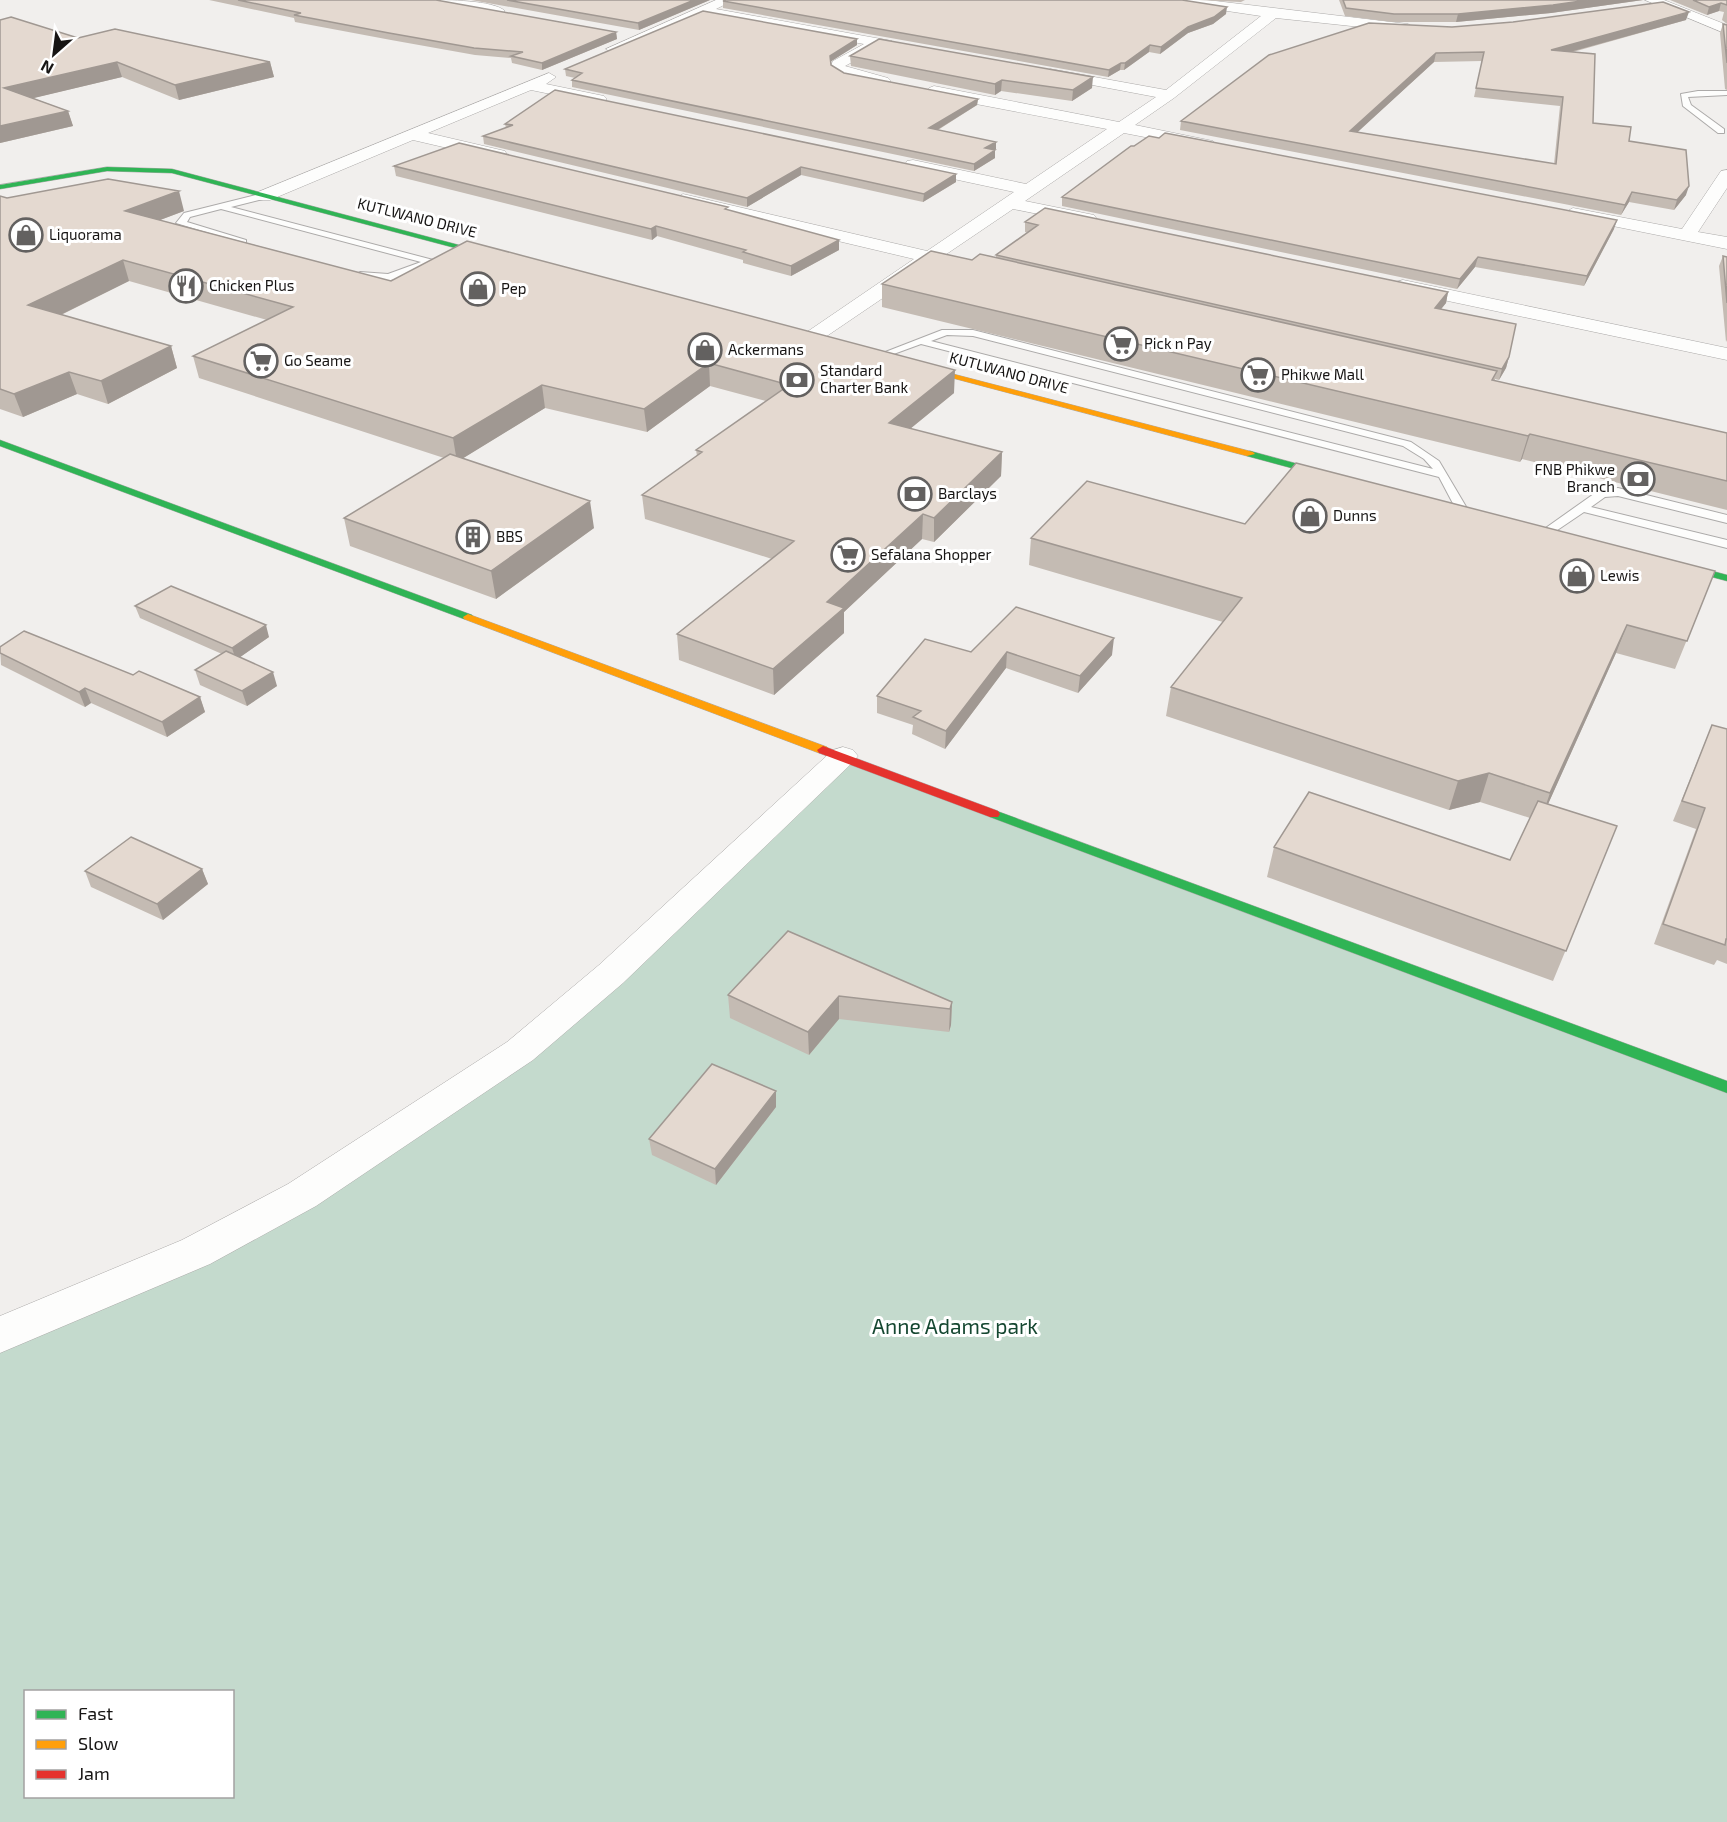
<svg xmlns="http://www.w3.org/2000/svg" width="1727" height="1822" font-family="'Exo 2',sans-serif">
<rect width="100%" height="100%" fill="#f1efed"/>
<path fill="#c4dacd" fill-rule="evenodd" d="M843,756L1727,1087V1822H0V1338L196,1252L564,1014ZM26,1692H232V1796H26Z"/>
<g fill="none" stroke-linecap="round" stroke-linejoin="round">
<defs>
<path id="lane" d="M1698,91H1727V95L1688,97L1691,105L1724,129V133H1718L1683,106L1681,94Z
M264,193L268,196L267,198L231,207L437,261C420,276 375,289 355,275L360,272L388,274L421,262L221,209L190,217L187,222L246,240V244L176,223L184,213Z
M942,330H973L1411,442L1439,461L1468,510L1466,513H1458L1439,477L921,344L880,359L875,356ZM947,335L973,336L1403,446L1424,459L1433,469L931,341Z
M1618,488L1727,515V523L1618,496L1605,497L1591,507L1727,540V548L1584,512L1550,535H1542L1540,532L1598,491Z"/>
<path id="street" d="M429,0C447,0 493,0 505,11L498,15L436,4Z
M716,0H734L716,9L892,41V47H880L845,66L888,78L891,81L883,86C866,82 841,81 830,67L833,61L864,44L703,15L618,52L613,53L606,49Z
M1173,0H1207L1408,24L1415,28L1408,32L1276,18L1174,98L1135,125L1213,141L1215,144L1213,147L1207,149L1124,133L1025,201L1094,215L1097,219L1094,223L1088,224L1013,209L945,255L973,262L976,266L973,270L966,272L933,264L818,342H804L801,338L804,334L914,259L677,203L674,199L683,194L927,251L1014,192L907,169L905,165L907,161L913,160L1026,184L1107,129L934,96L929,94L926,91L929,88L934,86L1119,122L1156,97L1050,77L1043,73L1050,69L1166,90L1261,16L1180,4Z
M1645,0H1664L1727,25V34Z
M549,73L556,77L546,84L604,96L607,99L599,104L531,90L428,133L505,151L507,155L505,159L499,160L413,140L270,200H258L255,196L258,192Z
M1727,170V188L1698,232L1727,237V249L1573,218L1564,213L1573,208L1682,229L1721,171Z
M1403,280L1727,348V360L1396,290L1393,286L1396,282Z
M843,747L853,750L858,756L853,762L623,983L533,1060L316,1206L210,1264L0,1353V1316L182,1240L288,1184L507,1042L599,965L833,750Z"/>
<path id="fast" d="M107,167L172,169L504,257L497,259L172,173L107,171L0,189V185Z
M0,440L472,615L473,617L472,619H464L0,446Z
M1250,451L1339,475L1341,477L1336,480L1247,456L1245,454Z
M1671,560L1727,575V581L1667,565L1666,563Z
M994,810L1727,1081V1093L990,817L988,814L990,811Z"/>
<path id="slow" d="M907,362L1253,452L1255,454L1247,456L907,366Z
M468,614L827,747L829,750L827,753H819L464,619L463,617Z"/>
<path id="jam" d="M823,746L998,811L1000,814L998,817H990L819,753L817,750Z"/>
</defs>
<use href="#lane" stroke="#acaaa9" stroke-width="2"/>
<use href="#street" stroke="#acaaa9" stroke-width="1"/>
<use href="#fast" stroke="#acaaa9" stroke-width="1"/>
<use href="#slow" stroke="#acaaa9" stroke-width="1"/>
<use href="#jam" stroke="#acaaa9" stroke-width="1"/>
<use href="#lane" fill="#fdfdfc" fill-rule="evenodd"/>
<use href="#street" fill="#fdfdfc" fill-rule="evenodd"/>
<use href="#fast" fill="#30b455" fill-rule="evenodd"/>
<use href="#slow" fill="#ff9f0a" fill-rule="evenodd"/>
<use href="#jam" fill="#e5322d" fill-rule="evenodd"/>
</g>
<path fill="#c4bbb3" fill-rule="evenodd" d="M209,0H436L616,32L617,39L542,70L512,63L511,58L475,55L391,40L295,22L294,18Z
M471,0H710L639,30Z
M1198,0H1245L1241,2Z
M1339,0H1643L1551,13L1456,22H1392L1345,16Z
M1670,0H1727V24L1722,20L1724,12L1719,11L1707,15Z
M723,1L1226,14L1213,24L1188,33L1160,54L1149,52L1124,70H1120L1108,77L723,8Z
M11,17L78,38L115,29L270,62L274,77L179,100L122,77L33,98L68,111L73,126L0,143V20Z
M1686,20L1573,52L1593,123L1629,141L1686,195L1674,210L1629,202L1621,215L1180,130L1181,121L1452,27ZM1482,61L1474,97L1560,106L1554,164L1357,132L1434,62Z
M1723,24L1727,25V90L1725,89L1720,33Z
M857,39V45L830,62L831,65L844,73L978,99L977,105L938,130L996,149L994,150L995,158L974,171L572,87V80L575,78L566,76L565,69Z
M850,56L1092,88L1072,101L1001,91L995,95L851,66Z
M505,124L956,182L923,202L801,175L747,207L484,144L483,136L506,128Z
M394,166L728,210L839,250L791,276L743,263V260L657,236L652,240L396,176Z
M0,196L7,198L184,211L160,220L391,281L954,393L910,429L1002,452L1001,476L934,542L922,539L844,612V633L774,695L679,660L677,634L772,559L645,519L642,495L697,456L696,450L766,401L710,386L647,432L545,408L463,458L594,528L496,599L350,546L344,518L444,458L199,378L193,356L267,320L129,281L61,315L171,346L177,368L108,404L77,394L23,417L0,409Z
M1062,197L1614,229L1584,286L1475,267L1457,289L1062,206Z
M1025,222L1448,292L1446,303L1441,309L1509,357L1506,368L1499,380L1495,379V381L1727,433V510L1522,459L1520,462L882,307V284L972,260L996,258V255L1028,233L1025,232Z
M1723,256L1727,257V340L1726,342L1719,266Z
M1245,524L1715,571L1675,669L1616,653L1548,804L1617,826L1553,981L1267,877L1274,847L1510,860L1530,818L1480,802L1449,810L1166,716L1171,687L1223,622L1029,565L1031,538Z
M135,606L269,637L240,657L277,686L247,706L200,685L195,670L222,654L140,618Z
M1016,607L1112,655L1078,693L1006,668L945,749L912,734L913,725L877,713V696L971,652Z
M0,647L133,675L200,697L205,712L167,737L91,703L85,707L1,665Z
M1712,725L1727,729V964L1717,960L1714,965L1654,944L1696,829L1673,821Z
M202,869L208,884L163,920L91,887L85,871Z
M788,931L952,1002L951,1025L949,1032L839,1019L809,1055L730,1018L728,995Z
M776,1107L716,1185L652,1155L649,1139Z"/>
<path fill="#a09892" d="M694,0H710L639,30L638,23Z
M1588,0H1643L1551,13L1456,22L1458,14Z
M1721,3L1719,11L1707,15L1709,7Z
M1227,7L1226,14L1213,24L1188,33L1160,54L1161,47L1188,27Z
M1689,12L1686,20L1548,58L1551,50Z
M616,32L617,39L542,70V63Z
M857,39V45L830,62V56Z
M1150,45L1149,52L1124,70L1125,63Z
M1436,53L1434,62L1348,141L1350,131Z
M117,62L122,77L9,104L4,88Z
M270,62L274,77L179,100L175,85Z
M1121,63L1120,70L1108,77L1109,70Z
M1093,77L1092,88L1072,101L1073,90Z
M1002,80L1001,91L995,95V84Z
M978,99L977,105L929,135V128Z
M68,111L73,126L0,143V126Z
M996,142V149L985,156V148Z
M995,150V158L974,171V164Z
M801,167V175L747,207V198Z
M956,174V182L923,202L924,194Z
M1689,186L1686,195L1674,210L1677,200Z
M179,191L184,211L131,231L125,211Z
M1632,192L1629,202L1621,215L1625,205Z
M1617,220L1614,229L1584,286L1587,276Z
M656,226L657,236L652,240L651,229Z
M839,240V250L791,276V266Z
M1478,257L1475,267L1457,289L1460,279Z
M123,260L129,281L36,327L28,305Z
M1448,292L1446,303L1433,319L1435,308Z
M171,346L177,368L108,404L101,381Z
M1509,357L1506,368L1499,380L1502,369Z
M709,363L710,386L647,432L644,409Z
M955,370L954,393L889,446V423Z
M69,372L77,394L23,417L14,394Z
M542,385L545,408L457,462L453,438Z
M1530,434L1522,459L1520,462L1528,436Z
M1002,452L1001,476L934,542V518Z
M590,501L594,528L496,599L491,571Z
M923,514L922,539L844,612V633L774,695L773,669L827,602Z
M266,625L269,637L236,660L232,648Z
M1627,625L1616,653L1540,822L1550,793Z
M1114,638L1112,655L1078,693L1080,676Z
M1007,652L1006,668L945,749L946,731Z
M273,672L277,686L247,706L242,691Z
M85,688L91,703L85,707L79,692Z
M200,697L205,712L167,737L162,722Z
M1489,773L1480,802L1449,810L1458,781Z
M202,869L208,884L163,920L157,904Z
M839,996V1019L809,1055L808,1032Z
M952,1002L951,1025L949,1032L950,1009Z
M776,1091V1107L716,1185L715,1169Z"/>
<path fill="#e4d9d0" stroke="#a09892" stroke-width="1.5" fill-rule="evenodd" d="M238,0H436L616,32L542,63L511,56L523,52L474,48L389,33L294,15L301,13Z
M507,0H694L638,23Z
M726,0H1182L1227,7L1214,17L1188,27L1161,47L1150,45L1125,63H1121L1109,70L723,1Z
M1343,0H1588L1553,5L1458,14H1394L1346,8Z
M1693,0H1727V5L1721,3L1709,7Z
M1663,2L1689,12L1551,50L1595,54L1593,123L1631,127L1629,141L1686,150L1689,186L1677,200L1632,192L1625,205L1181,121L1269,55L1369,23L1452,27L1513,22ZM1484,52L1476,88L1563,97L1556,164L1350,131L1436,53Z
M703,11L857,39L830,56L831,65L844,73L978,99L929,128L996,142L985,148L995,150L974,164L572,80L582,73L565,69Z
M11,17L78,38L115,29L270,62L175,85L117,62L4,88L68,111L0,126V20Z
M1723,24L1727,25V63Z
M879,39L1093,77L1073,90L1002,80L995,84L850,56Z
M555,90L956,174L924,194L801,167L747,198L483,136L513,125L505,124Z
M1165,133L1617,220L1587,276L1478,257L1460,279L1062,197L1131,146H1134L1149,136L1159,138Z
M459,143L728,207L725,209L839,240L791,266L743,252L746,250L656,226L651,229L394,166Z
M108,179L179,191L125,211L391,281L467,241L955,370L889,423L1002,452L934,518L923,514L827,602L844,608L773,669L677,634L794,541L642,495L702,452L696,450L789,385L709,363L644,409L542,385L453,438L193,356L293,307L123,260L28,305L171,346L101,381L69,372L14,394L0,389V196L7,198Z
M1045,208L1448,292L1435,308L1516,324L1509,357L1502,369L996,255L1038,225L1025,222Z
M931,251L972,260L980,254L1497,371L1492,380L1727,433V481L1530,434L1528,436L882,284Z
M1723,256L1727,257V303Z
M450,454L590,501L491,571L344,518Z
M1296,463L1715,571L1687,641L1627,625L1550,793L1489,773L1458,781L1171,687L1242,598L1031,538L1087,481L1245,524Z
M171,586L266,625L232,648L135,606Z
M1016,607L1114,638L1080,676L1007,652L946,731L913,717L921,711L877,696L925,639L971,652Z
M24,631L133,675L139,671L200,697L162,722L85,688L79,692L0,653V647Z
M226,651L273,672L242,691L195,670Z
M1712,725L1727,729V939H1726L1725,945L1663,924L1705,808L1682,801Z
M1309,792L1510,860L1538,801L1617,826L1566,951L1274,847Z
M131,837L202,869L157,904L85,871Z
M788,931L952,1002L950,1009L839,996L808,1032L728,995Z
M712,1064L776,1091L715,1169L649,1139Z"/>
<defs>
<symbol id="shop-ring" viewBox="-11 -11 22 22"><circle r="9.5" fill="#fff" stroke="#636160" stroke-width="1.5"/><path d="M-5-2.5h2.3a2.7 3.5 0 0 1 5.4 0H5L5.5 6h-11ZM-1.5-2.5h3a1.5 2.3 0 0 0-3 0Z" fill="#636160"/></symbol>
<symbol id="restaurant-ring" viewBox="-11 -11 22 22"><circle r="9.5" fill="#fff" stroke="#636160" stroke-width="1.5"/><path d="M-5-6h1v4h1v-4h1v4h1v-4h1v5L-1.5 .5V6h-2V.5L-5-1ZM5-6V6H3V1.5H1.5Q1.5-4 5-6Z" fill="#636160"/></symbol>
<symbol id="supermarket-ring" viewBox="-11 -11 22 22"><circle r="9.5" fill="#fff" stroke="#636160" stroke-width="1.5"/><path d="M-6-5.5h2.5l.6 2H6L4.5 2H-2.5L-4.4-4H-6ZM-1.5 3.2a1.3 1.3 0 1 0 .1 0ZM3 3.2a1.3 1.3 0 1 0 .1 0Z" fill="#636160"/></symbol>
<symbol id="bank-ring" viewBox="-11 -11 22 22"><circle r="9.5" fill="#fff" stroke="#636160" stroke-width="1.5"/><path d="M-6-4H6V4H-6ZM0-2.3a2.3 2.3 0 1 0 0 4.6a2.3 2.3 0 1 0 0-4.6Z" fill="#636160"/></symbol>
<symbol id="building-ring" viewBox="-11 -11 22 22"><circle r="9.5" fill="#fff" stroke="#636160" stroke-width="1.5"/><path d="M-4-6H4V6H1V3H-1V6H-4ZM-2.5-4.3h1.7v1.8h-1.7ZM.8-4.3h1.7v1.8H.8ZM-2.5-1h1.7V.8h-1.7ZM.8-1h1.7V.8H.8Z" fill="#636160"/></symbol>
</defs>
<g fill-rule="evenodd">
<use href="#shop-ring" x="7" y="216" width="38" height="38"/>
<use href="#restaurant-ring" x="167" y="267" width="38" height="38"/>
<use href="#shop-ring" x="459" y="270" width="38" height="38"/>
<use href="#supermarket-ring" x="1102" y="325" width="38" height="38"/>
<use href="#shop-ring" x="686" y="331" width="38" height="38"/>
<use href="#supermarket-ring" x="242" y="342" width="38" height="38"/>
<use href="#supermarket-ring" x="1239" y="356" width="38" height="38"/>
<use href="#bank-ring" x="778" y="361" width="38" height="38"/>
<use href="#bank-ring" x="1619" y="460" width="38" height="38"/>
<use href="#bank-ring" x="896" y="475" width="38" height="38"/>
<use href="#shop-ring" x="1291" y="497" width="38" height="38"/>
<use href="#building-ring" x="454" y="518" width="38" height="38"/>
<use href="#supermarket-ring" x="829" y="536" width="38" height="38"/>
<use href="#shop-ring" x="1558" y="557" width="38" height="38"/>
</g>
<g text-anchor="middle" stroke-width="6" stroke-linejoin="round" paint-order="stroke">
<g font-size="15" fill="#171514" stroke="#fff">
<text transform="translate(417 218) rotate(14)" y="5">KUTLWANO DRIVE</text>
<text transform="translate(1009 373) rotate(15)" y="5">KUTLWANO DRIVE</text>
</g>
<g font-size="15" fill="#171514" stroke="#fff" text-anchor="start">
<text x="49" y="240">Liquorama</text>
<text x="209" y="291">Chicken Plus</text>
<text x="501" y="294">Pep</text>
<text x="1144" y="349">Pick n Pay</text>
<text x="728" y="355">Ackermans</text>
<text x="284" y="366">Go Seame</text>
<text x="820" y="376">Standard<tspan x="820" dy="17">Charter Bank</tspan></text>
<text x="1281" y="380">Phikwe Mall</text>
<text x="1615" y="475" text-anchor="end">FNB Phikwe<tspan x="1615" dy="17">Branch</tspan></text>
<text x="938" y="499">Barclays</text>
<text x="1333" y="521">Dunns</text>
<text x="496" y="542">BBS</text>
<text x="871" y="560">Sefalana Shopper</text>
<text x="1600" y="581">Lewis</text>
</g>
<g font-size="21" fill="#154731" stroke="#fff">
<text x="955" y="1334">Anne Adams park</text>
</g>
</g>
<rect x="24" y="1690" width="210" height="108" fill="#ffffff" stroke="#a2a1a1" stroke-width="1.5"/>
<rect x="36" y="1710" width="30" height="9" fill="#30b455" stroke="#a2a1a1" stroke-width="1.5"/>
<text x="78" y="1720" font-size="18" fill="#171514">Fast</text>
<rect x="36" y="1740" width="30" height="9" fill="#ff9f0a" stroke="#a2a1a1" stroke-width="1.5"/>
<text x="78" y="1750" font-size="18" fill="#171514">Slow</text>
<rect x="36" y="1770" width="30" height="9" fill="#e5322d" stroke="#a2a1a1" stroke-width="1.5"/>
<text x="78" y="1780" font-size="18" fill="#171514">Jam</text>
<g transform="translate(54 54) rotate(208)" stroke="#ffffff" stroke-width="4.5" paint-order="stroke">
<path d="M0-4.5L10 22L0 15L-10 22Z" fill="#171514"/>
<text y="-9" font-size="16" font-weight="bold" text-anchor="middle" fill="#171514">N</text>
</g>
</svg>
